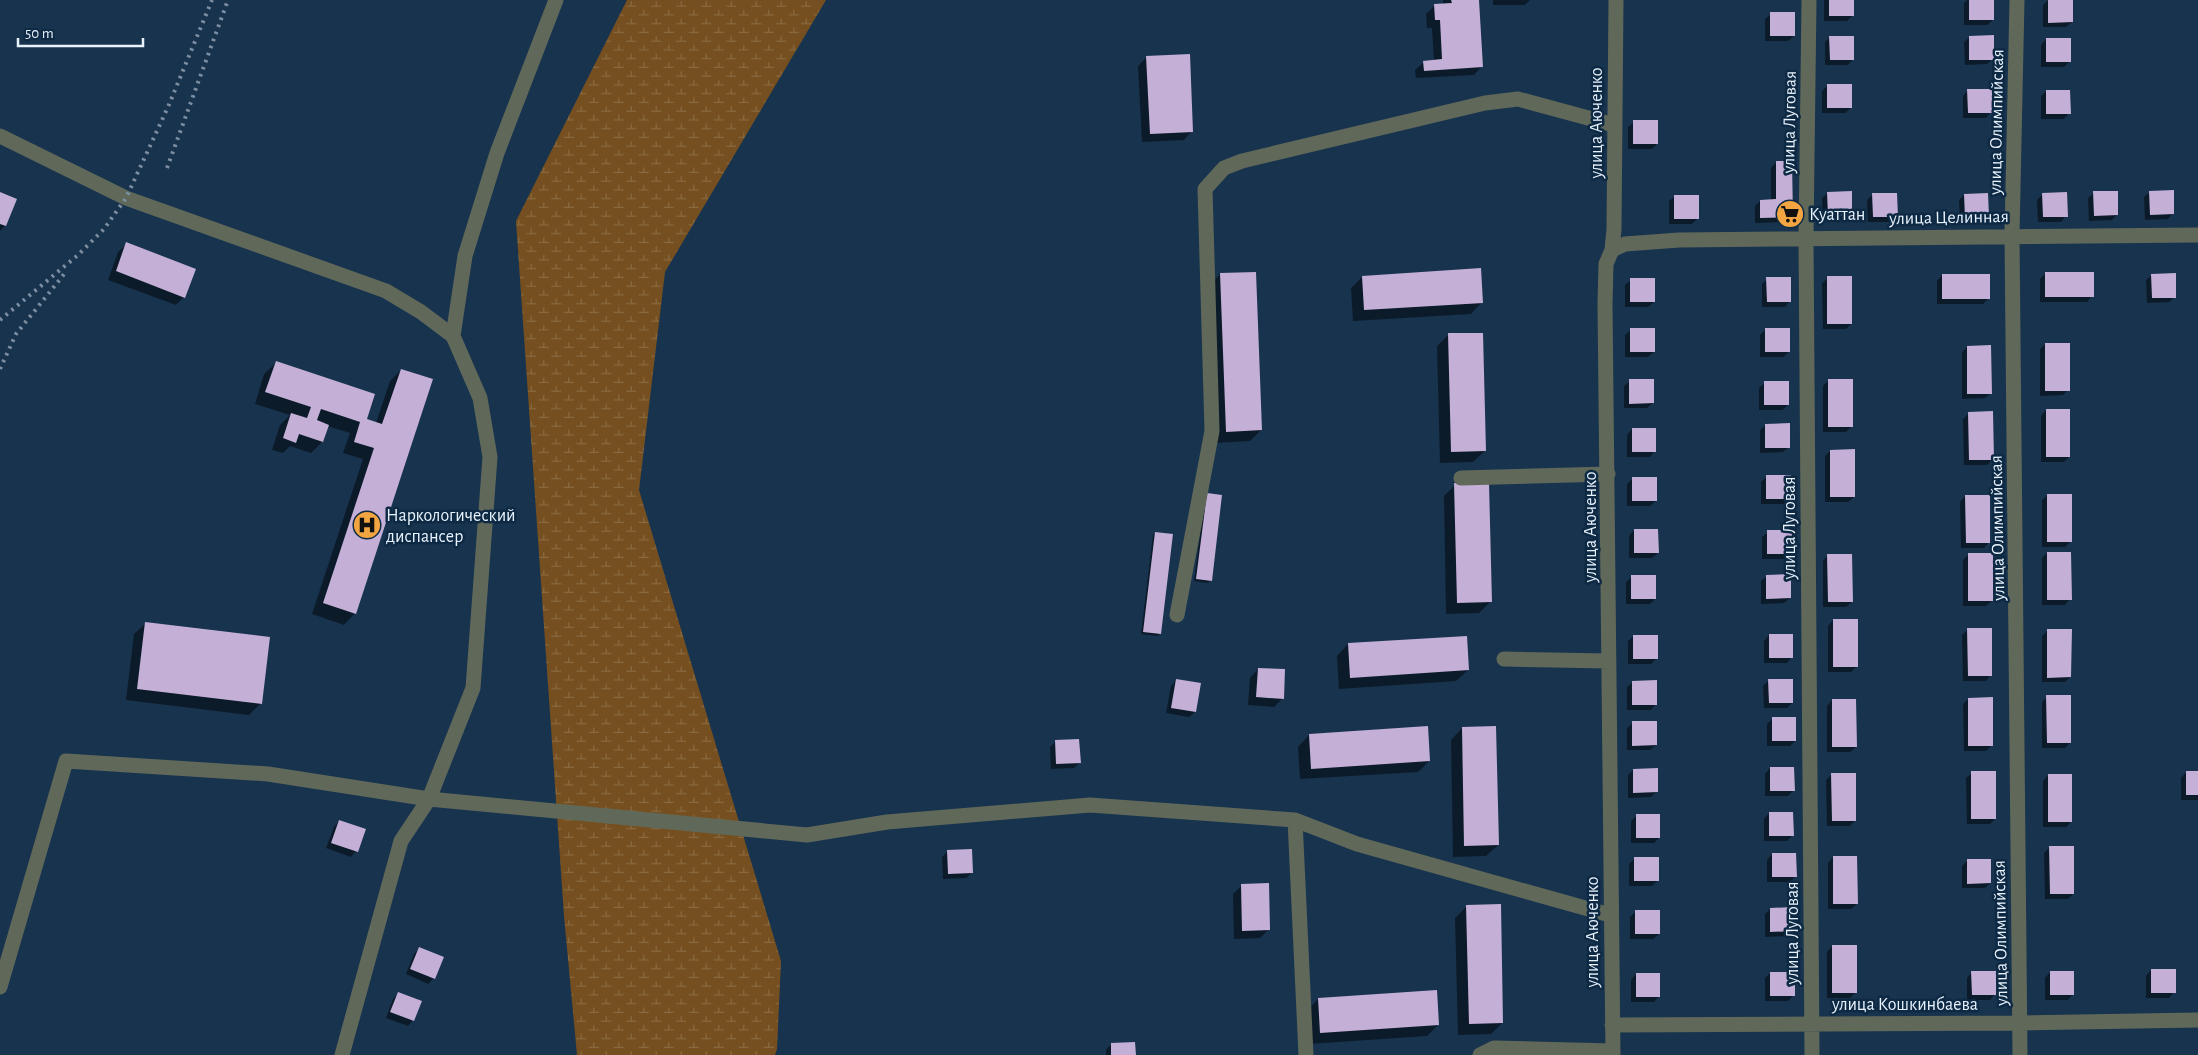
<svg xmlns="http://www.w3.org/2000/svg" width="2198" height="1055" font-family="'Alegreya Sans',sans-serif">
<defs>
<pattern id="wetland-marsh" width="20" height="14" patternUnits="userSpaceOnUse" patternTransform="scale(1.25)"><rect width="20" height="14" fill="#754f1f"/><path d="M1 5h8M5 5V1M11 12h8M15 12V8" fill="none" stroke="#896940"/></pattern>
</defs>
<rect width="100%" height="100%" fill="#18334e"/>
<path fill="url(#wetland-marsh)" d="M627,0H826L665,272L639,490L781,961L777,1049L775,1055H577L564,916L516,221Z"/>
<path fill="#0007" d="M1443,0H1478L1482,66L1474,75L1416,78L1415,70L1424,62L1434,61L1432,28H1427L1426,14L1435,5H1443Z
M1493,0H1530L1525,5H1493Z
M1824,0H1853V15L1847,21H1824Z
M1967,0H1993V20L1987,25H1964V3Z
M2048,0H2072V22L2066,27H2043V5Z
M1771,14L1794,36L1788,41H1765V19Z
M1830,37L1853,59L1848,65H1825V42Z
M1970,37L1993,59L1987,64L1965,65L1964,42Z
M2046,39L2069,62L2064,67H2041V45Z
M1147,57L1192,131L1184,140L1142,142L1138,66Z
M1828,85L1851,108L1845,113H1822V91Z
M1968,90L1991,112L1986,118H1963V96Z
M2046,91L2069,113L2064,119H2041V96Z
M1634,122L1657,144L1652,149H1628V127Z
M1776,162L1792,217L1786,222L1755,223V206L1760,201L1771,200V168Z
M2150,192L2173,213L2168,219L2145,220L2144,197Z
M1828,193L1851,215L1846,220L1823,221L1822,198Z
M2094,193L2117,214L2112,220L2089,221L2088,198Z
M0,194L5,226L0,231Z
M1873,194L1896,216L1891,222H1868L1867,200Z
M2043,194L2066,216L2061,222H2038L2037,200Z
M1964,195L1988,216L1982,222L1960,223L1959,200Z
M1675,196L1698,218L1692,224H1669V201Z
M127,244L184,297L176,305L108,280L118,252Z
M2046,273L2092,296L2087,302H2040V279Z
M1220,274L1261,430L1250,441L1215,443L1209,286Z
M1942,275L1989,298L1983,304H1937V281Z
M2152,275L2175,297L2169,302L2147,303L2146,280Z
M1362,277L1482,302L1471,314L1353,321L1351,288Z
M1828,278L1851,324L1846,329H1823L1822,283Z
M1767,279L1790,301L1785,307H1762V284Z
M1631,280L1654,302L1648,307H1625V285Z
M1766,329L1789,352L1783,357H1760V335Z
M1631,330L1654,352L1648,357H1625V335Z
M1449,334L1485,451L1473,462L1440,463L1437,346Z
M2045,344L2068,390L2063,395L2040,396V349Z
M1967,347L1991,393L1985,398L1962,399V352Z
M276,363L365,420L376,423L390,381L401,370L355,613L344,625L312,614L363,459L343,453L350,433L327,426L322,442L311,453L290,446L283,453L272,450L280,425L290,415L255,404L264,374Z
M1630,381L1653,403L1647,408H1624V386Z
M1828,381L1852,426L1846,432H1823V386Z
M1765,383L1788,405L1782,410H1759V388Z
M2046,410L2069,457L2064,462H2041V416Z
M1969,413L1993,459L1987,465H1964L1963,419Z
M1766,425L1789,447L1783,452L1760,453V430Z
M1632,429L1655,451L1650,457H1627V435Z
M1830,451L1854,497L1848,502H1825V456Z
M1766,477L1790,499L1784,504H1761V482Z
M1632,479L1656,501L1650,506H1627V484Z
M1455,485L1491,601L1479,613L1446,614L1444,496Z
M2048,495L2071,541L2065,547H2042V500Z
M1965,496L1989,542L1984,548H1961L1960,502Z
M1205,497L1211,580L1208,583L1194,581Z
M1634,530L1658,553L1652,558H1629V536Z
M1768,532L1791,554L1785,559H1762V537Z
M1156,533L1160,633L1158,636L1141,634L1153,535Z
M2047,553L2070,599L2065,605H2042V558Z
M1828,555L1852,602L1846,607H1823V561Z
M1968,555L1992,601L1986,606H1963V560Z
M1767,576L1790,598L1784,603L1761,604V581Z
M1632,577L1655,599L1650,604H1626V582Z
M1833,620L1857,666L1851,672H1828V626Z
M146,623L261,703L249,715L126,700L134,634Z
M1968,629L1991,675L1986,681H1963L1962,635Z
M2047,631L2070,677L2065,682H2042V636Z
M1769,635L1792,657L1787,663H1764V641Z
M1634,636L1657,658L1651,664H1628V641Z
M1348,644L1468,670L1456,681L1339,689L1337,656Z
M1258,669L1283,698L1274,707L1248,705L1250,678Z
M1176,680L1195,712L1189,717L1166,713L1171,686Z
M1769,680L1792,703L1787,708H1764L1763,686Z
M1633,682L1656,704L1651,710H1627V687Z
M2047,697L2070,743L2065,748H2042V702Z
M1968,699L1992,745L1986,751H1964L1963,704Z
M1832,700L1856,747L1850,752H1827V706Z
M1772,719L1795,741L1790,746H1767V724Z
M1633,723L1656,745L1650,750H1627V728Z
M1462,728L1498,845L1486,856L1453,857L1451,740Z
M1309,735L1429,761L1418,772L1300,779L1298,747Z
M1078,740L1079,763L1074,768L1051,769L1050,747L1055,742Z
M1770,768L1794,790L1788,796H1765V774Z
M1633,770L1656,792L1651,797L1628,798V775Z
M2186,772H2198V800H2181V778Z
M1972,773L1995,819L1990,824H1967L1966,778Z
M1832,774L1855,820L1850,826H1827L1826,780Z
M2048,775L2071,822L2066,827H2043V781Z
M1769,813L1792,836L1787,841H1764V819Z
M1636,816L1659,838L1654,843H1631V821Z
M339,821L356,851L351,857L326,848L334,827Z
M2050,847L2073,894L2068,899H2045L2044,853Z
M947,852L972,873L966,878L943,879L942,857Z
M1772,854L1795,877L1790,882H1767V860Z
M1833,857L1857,904L1851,909H1828V863Z
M1635,858L1658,880L1652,886H1629V864Z
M1967,861L1990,883L1985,888H1962V866Z
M1242,885L1268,930L1260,938L1234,939L1233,894Z
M1467,906L1502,1023L1491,1034L1458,1035L1455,918Z
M1770,909L1793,931L1788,936L1765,937V914Z
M1636,911L1659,934L1653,939H1630V917Z
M1832,946L1856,992L1850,998H1827V952Z
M420,948L434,978L428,984L406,974L414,954Z
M2151,970L2174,992L2169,998H2146V976Z
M1972,972L1995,994L1990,1000H1967V978Z
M2050,972L2073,994L2068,1000H2045V978Z
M1770,973L1794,995L1788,1001H1765V978Z
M1636,974L1659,996L1654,1002H1631V980Z
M398,994L413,1020L408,1026L386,1018L393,999Z
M1318,999L1438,1025L1427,1036L1309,1044L1307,1011Z
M1111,1044L1135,1055H1106V1050Z"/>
<path fill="#c4afd6" d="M1451,0H1479L1483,67L1424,71L1423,61L1442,59L1440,20H1435L1434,4L1452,3Z
M1829,0H1854V16H1829Z
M1969,0H1994V20H1969Z
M2048,0H2073V22L2048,23Z
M1770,12H1795V36H1770Z
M1994,35V60H1969V36Z
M1829,36H1854V60H1830Z
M2046,38H2071V62H2046Z
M1190,54L1193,132L1150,134L1146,56Z
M1827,84H1852V108H1827Z
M1967,89H1992V113H1968Z
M2046,90H2070L2071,114H2046Z
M1633,120H1658V144H1633Z
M1776,161H1792L1793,217L1760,218V200L1776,199Z
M2174,190V214L2150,215L2149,191Z
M1852,191V215L1828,216L1827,192Z
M2093,191H2118V215L2094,216Z
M0,192L17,199L6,226L0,224Z
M2067,192L2068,217H2043L2042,193Z
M1872,193H1897L1898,217H1873Z
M1988,193L1989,217L1965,218L1964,194Z
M1674,195H1699V219H1674Z
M126,242L196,269L185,298L116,271Z
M1481,268L1483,303L1364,310L1362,276Z
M1256,272L1262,430L1226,432L1220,273Z
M2045,272H2094V297H2045Z
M2176,273V298H2152L2151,274Z
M1942,274H1990V299H1942Z
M1827,276H1852V324H1827Z
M1766,277H1791V302H1767Z
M1630,278H1655V302H1630Z
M1630,328H1655V352H1630Z
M1765,328H1790V352H1765Z
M1448,333H1483L1486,451L1451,452Z
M2045,343H2070V391H2045Z
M1991,345L1992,394H1967V346Z
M276,361L375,394L367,419L382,424L401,369L433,379L356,614L323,603L374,448L354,442L360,422L321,409L317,420L329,425L323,442L299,434L296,443L283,438L291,413L307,418L311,407L265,392Z
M1629,379H1654V403L1629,404Z
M1828,379H1853V427H1828Z
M1764,381H1789V405H1764Z
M2046,409H2070V457H2046Z
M1993,411L1994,460H1969L1968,412Z
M1790,423V448H1765V424Z
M1632,428H1656V452H1632Z
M1855,449V497H1830V450Z
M1766,475H1791V499H1766Z
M1632,477H1657V501H1632Z
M1454,483H1489L1492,602L1457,603Z
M1207,493L1222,495L1212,581L1196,579Z
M2047,494H2072V542H2047Z
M1965,495H1990V543H1966Z
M1634,529H1658L1659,553H1634Z
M1767,530H1792V554H1767Z
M1155,532L1173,534L1161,634L1143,632Z
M2047,552H2071L2072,600H2047Z
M1968,553H1993V601H1968Z
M1827,554H1852L1853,602H1828Z
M1791,574V598L1766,599V575Z
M1631,575H1656V599H1631Z
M1833,619H1858V667H1833Z
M145,622L270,637L262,704L137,689Z
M1967,628H1992V676H1968Z
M2047,629H2072L2071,677L2047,678Z
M1769,634H1793V658H1769Z
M1633,635H1658V659H1633Z
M1467,636L1469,670L1350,678L1348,643Z
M1258,668L1285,669L1284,699L1256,697Z
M1176,679L1201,683L1196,712L1171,708Z
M1768,679H1793V703H1769Z
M1657,680V705H1632V681Z
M2046,695H2071V743H2047Z
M1993,697V746H1968V698Z
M1832,699H1856L1857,747H1832Z
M1772,717H1796V741H1772Z
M1632,721H1657V745L1632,746Z
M1428,726L1430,761L1311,769L1309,734Z
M1496,726L1499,845L1464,846L1462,727Z
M1079,739L1081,763L1056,764L1055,740Z
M1770,767H1794L1795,791H1770Z
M1658,768V792L1633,793V769Z
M1971,771H1996V819H1971Z
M2186,771H2198V795H2186Z
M1831,773H1856V821H1832Z
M2048,774H2072V822H2048Z
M1769,812H1793L1794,836H1769Z
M1636,814H1660V838H1636Z
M339,820L366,829L358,852L331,843Z
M2049,846H2074V894H2050Z
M972,849L973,873L948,874L947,850Z
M1772,853H1796L1797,877H1772Z
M1833,856H1857L1858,904H1833Z
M1634,857H1659V881H1634Z
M1967,859H1991V883L1967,884Z
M1269,883L1270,930L1242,931L1241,884Z
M1501,904L1503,1023L1469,1024L1466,905Z
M1794,907V931L1770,932V908Z
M1635,910H1660V934H1635Z
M1832,945H1857V993H1832Z
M419,947L444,957L435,979L410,969Z
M2151,969H2176V993H2151Z
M1971,971H1996V995H1972Z
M2050,971H2074V995H2050Z
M1770,972H1795V996H1770Z
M1636,973H1660V997H1636Z
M1437,990L1439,1025L1320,1033L1318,998Z
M398,992L422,1001L414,1021L390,1012Z
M1135,1042L1136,1055H1111V1043Z"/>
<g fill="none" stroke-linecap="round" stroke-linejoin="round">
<path stroke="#606959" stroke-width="15" d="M1809,0L1806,238L1812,1055
M2017,0L2012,235L2020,1055
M0,136L126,198L386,291L421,312L453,336L480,398L490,457L473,688L429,799L268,774L66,761L0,987
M1612,250L1625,244L1679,240L2198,235
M453,336L465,256L497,153L556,0
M1461,478L1608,474
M1177,615L1212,431L1205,189L1224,168L1242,161L1485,103L1518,99L1614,125
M1504,659L1609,661
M1295,820L1306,1055
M1612,1025L2020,1023L2198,1020
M342,1055L401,841L429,799L807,835L887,822L1090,805L1295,820L1357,844L1610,915
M1480,1055L1494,1048L1613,1051
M1613,1055L1605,304L1606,264L1612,250L1614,229L1616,0"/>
<path stroke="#7c8ea2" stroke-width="4" stroke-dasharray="2.5 5" stroke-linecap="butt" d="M167,168L228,0
M0,320L78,255L104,229L126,198L168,107L212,0
M0,369L16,334L65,273"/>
</g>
<defs>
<symbol id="supermarket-disc" viewBox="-11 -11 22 22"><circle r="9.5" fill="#f2a540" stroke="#0d2943"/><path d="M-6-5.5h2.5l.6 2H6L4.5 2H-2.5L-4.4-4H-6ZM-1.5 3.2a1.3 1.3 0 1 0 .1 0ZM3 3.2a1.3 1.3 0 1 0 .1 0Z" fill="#111"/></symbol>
<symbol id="hospital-disc" viewBox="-11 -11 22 22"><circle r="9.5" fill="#f2a540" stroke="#0d2943"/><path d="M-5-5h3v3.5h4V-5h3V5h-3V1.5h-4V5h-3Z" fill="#111"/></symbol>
</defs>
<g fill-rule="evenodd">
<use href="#supermarket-disc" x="1774" y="198" width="32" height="32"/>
<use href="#hospital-disc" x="351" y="509" width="32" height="32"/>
</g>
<g text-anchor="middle" stroke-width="5" stroke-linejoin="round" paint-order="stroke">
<g font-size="18" fill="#e8f2fd" stroke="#0d2943">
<text transform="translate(1789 122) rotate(-89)" y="6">улица Луговая</text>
<text transform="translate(1996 122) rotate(-89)" y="6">улица Олимпийская</text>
<text transform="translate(1596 123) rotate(-90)" y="6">улица Аюченко</text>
<text transform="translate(1949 217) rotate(-1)" y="6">улица Целинная</text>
<text transform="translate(1590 527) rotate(-90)" y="6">улица Аюченко</text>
<text transform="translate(1789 528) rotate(-90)" y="6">улица Луговая</text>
<text transform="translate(1997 528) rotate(-91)" y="6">улица Олимпийская</text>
<text transform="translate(1592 932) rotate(-90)" y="6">улица Аюченко</text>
<text transform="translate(1792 933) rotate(-90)" y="6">улица Луговая</text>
<text transform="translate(2000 933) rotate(-91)" y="6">улица Олимпийская</text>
<text x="1905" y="1010">улица Кошкинбаева</text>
</g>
<g font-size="18" fill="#e8f2fd" stroke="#0d2943" text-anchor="start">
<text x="1809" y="220">Куаттан</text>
<text x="386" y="521">Наркологический<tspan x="386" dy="21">диспансер</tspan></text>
</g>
</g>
<path d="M18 38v8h125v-8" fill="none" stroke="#e8f2fd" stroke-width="2.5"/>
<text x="25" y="38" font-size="15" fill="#e8f2fd" stroke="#0d2943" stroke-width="4" paint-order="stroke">50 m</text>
</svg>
